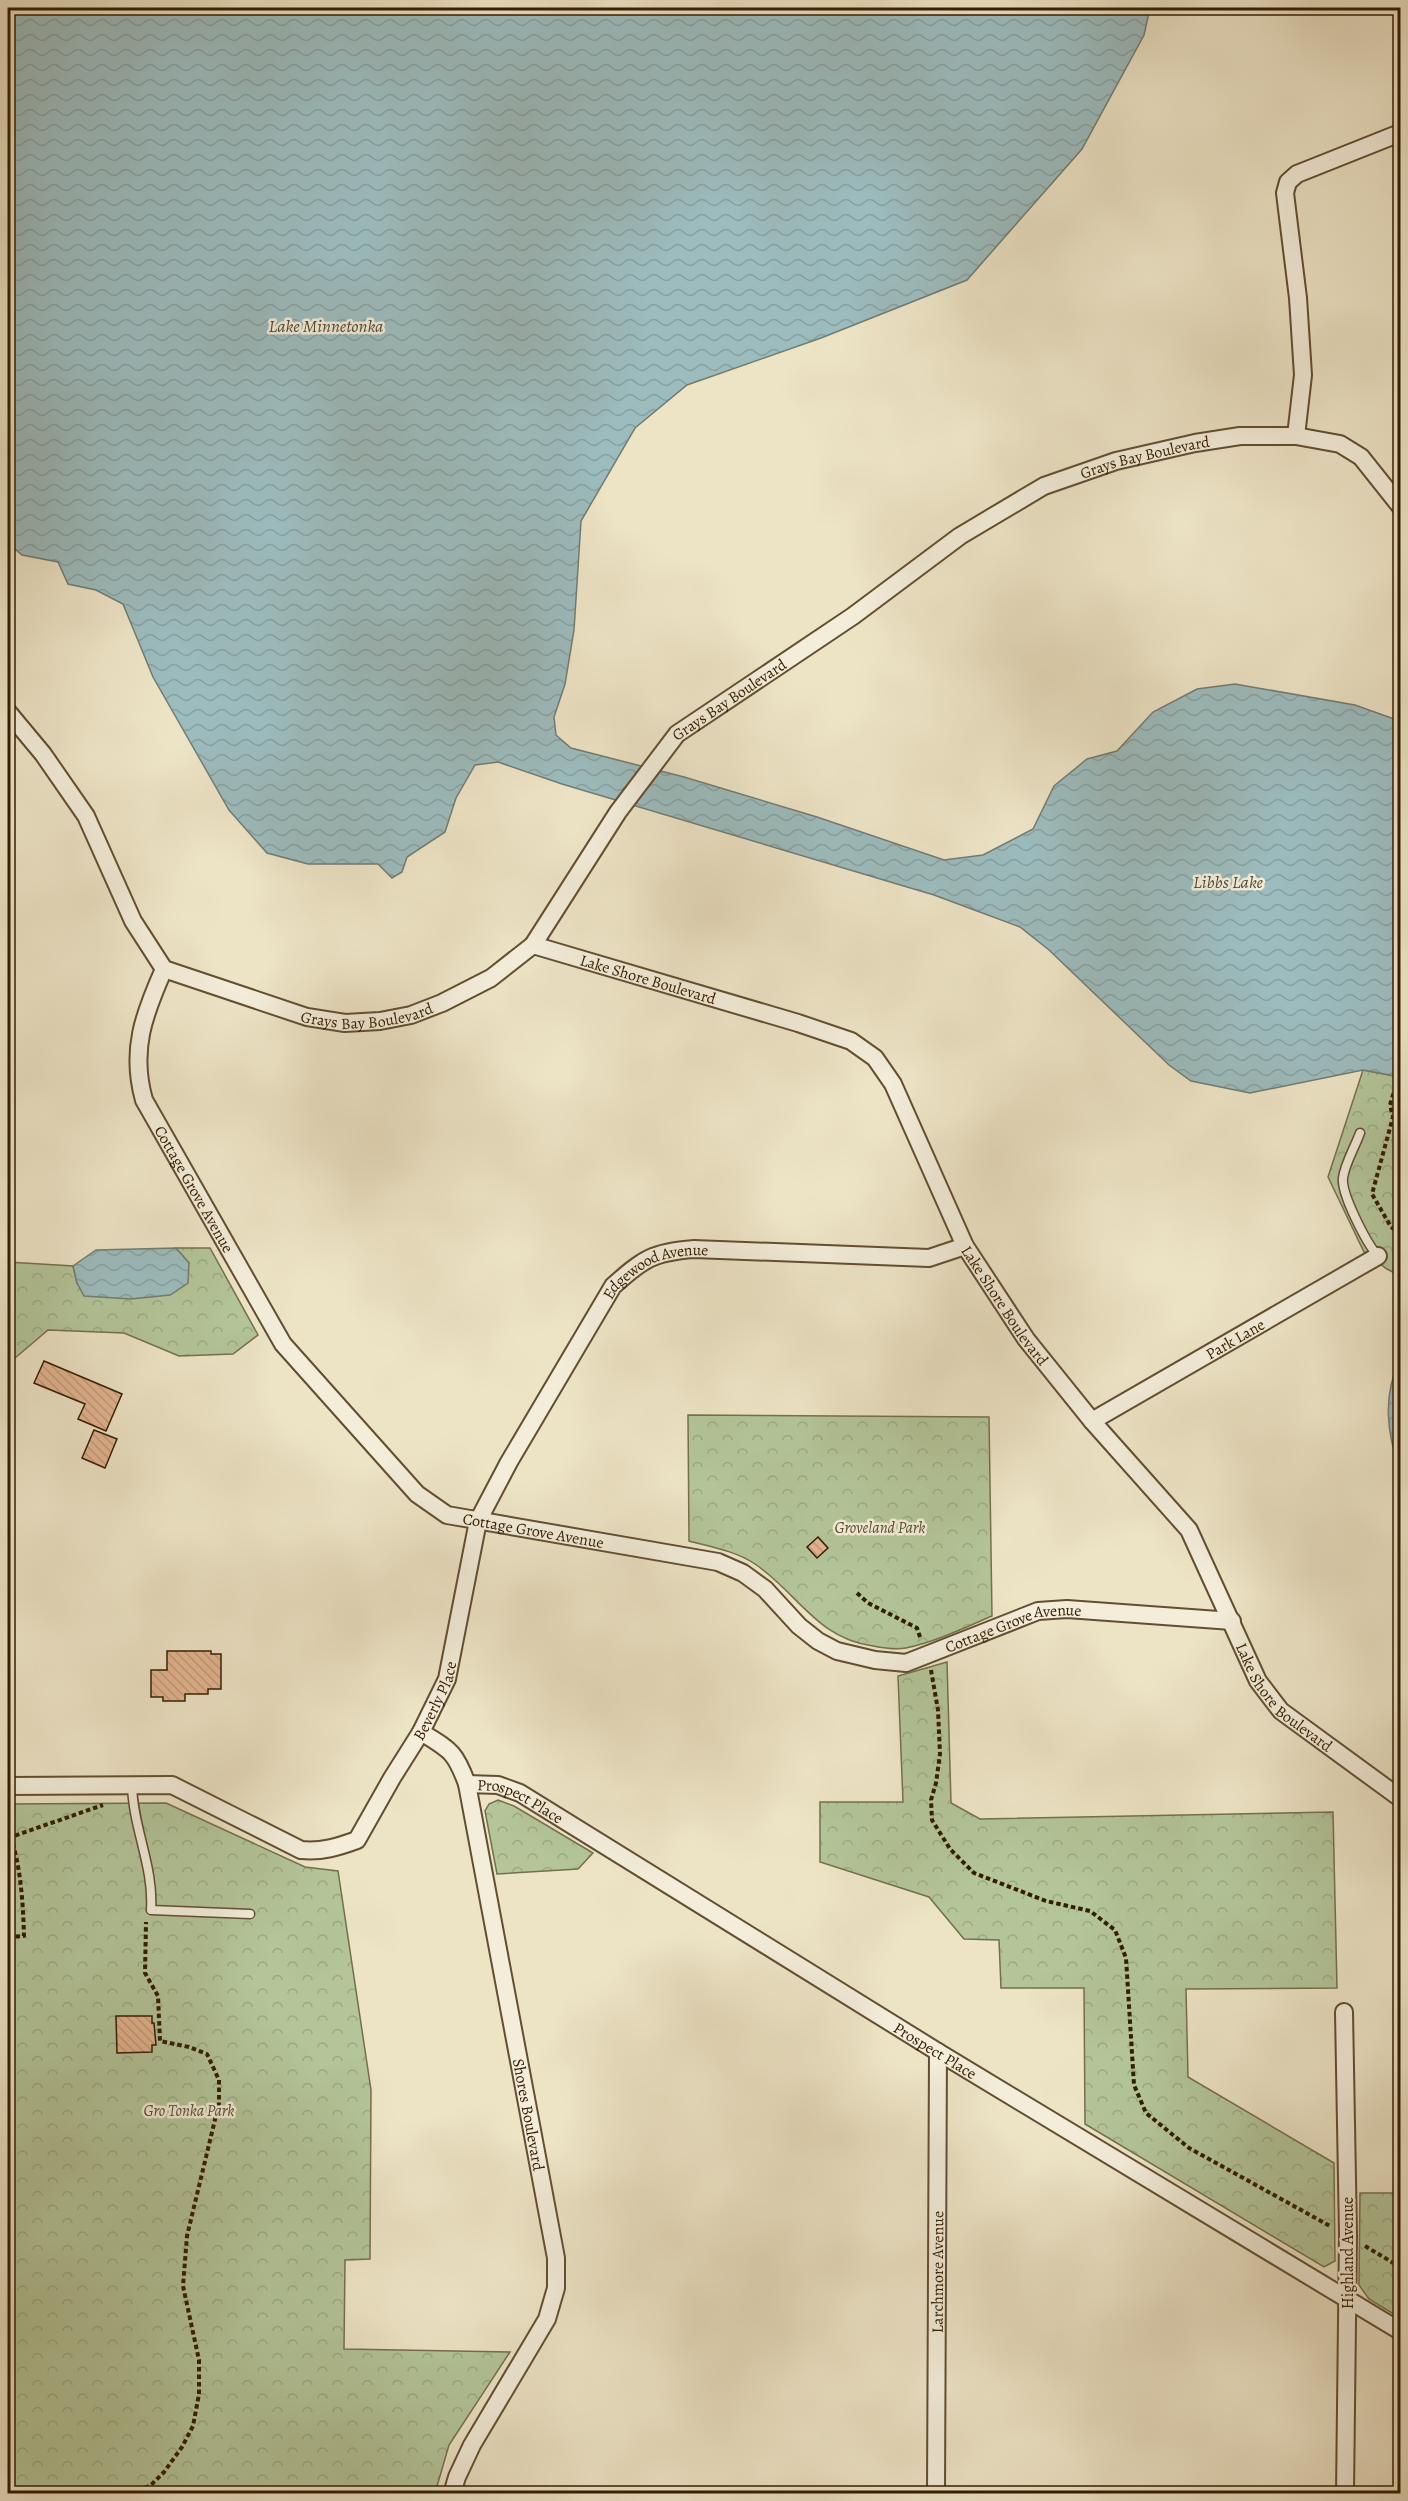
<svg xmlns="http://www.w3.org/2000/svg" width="1408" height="2501" font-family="Alegreya,serif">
<defs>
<pattern id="forest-crowns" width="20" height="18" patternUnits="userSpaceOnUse" patternTransform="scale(1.5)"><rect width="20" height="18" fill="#b3c599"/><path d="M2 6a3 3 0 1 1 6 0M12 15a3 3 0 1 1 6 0" fill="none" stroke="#9aa982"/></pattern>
<pattern id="water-waves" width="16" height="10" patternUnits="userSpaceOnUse" patternTransform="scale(1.5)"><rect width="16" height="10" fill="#9cbcbe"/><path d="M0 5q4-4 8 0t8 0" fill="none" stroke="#87a1a2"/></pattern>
<pattern id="building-back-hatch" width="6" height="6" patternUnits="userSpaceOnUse" patternTransform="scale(1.5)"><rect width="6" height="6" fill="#e3b490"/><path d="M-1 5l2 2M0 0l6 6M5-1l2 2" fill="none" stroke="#c39a7a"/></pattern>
</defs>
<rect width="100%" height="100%" fill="#ede4c6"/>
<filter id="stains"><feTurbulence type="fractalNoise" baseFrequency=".00333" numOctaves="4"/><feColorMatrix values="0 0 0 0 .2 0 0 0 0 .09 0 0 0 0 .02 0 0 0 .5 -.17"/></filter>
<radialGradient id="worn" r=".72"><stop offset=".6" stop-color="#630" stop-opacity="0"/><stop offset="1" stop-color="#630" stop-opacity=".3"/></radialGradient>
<path fill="url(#forest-crowns)" stroke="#73704c" stroke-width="1.5" d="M1363,1070L1400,1077V1276L1387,1269L1364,1252L1328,1177Z
M176,1248H210L258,1335L233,1354L179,1356L124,1333L48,1330L8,1364V1262L73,1266L77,1283L189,1263Z
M688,1415L989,1417L992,1616C964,1628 935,1642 906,1648C896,1650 883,1648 873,1646C816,1638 798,1593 755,1564C736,1551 711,1547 689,1541Z
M947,1662L951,1803L980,1819L1333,1812L1337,1988L1186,1989L1188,2077L1334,2163L1335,2261L1324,2267L1085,2124L1084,1988H1001L999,1940L964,1939L929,1897L820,1862V1802H903L898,1676Z
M498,1800L514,1806L593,1853L578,1869L497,1874L485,1811L489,1804Z
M166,1803L305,1867L338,1871L371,2090L370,2259L345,2260L344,2349L510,2352L449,2445L435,2493H8V1804Z
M1360,2193H1400V2318L1369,2299L1359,2285Z"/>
<path fill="url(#water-waves)" stroke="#727c72" stroke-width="1.5" d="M8,8H1150L1144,35L1082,149L967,280L821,338L687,385L635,428L581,521L574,630L565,684L554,717L556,735L571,748L684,777L817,817L944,860L983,855L1033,829L1054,786L1087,759L1117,751L1153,712L1197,689L1235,684L1355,705L1400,721V1077L1363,1070L1250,1093L1191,1081L1169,1065L1049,950L1020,927L934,895L562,784L498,762L475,765L456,798L445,832L407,857L402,872L392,878L378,864H308L267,853L229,810L153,677L123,604L96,590L68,584L58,562L22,555L8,543Z
M176,1248L189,1263L188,1283L170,1295L131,1299L84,1296L77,1283L73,1266L96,1250Z
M1400,1359V1471C1387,1433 1382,1397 1400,1359Z"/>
<path fill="url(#building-back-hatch)" stroke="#331c00" stroke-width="1.5" d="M44,1361L122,1394L106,1431L78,1419L85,1404L34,1383Z
M94,1430L117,1439L105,1468L82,1458Z
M818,1537L828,1548L817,1558L807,1547Z
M167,1651H211V1654H221V1689H208V1694H185V1701H163V1697H151V1670H167Z
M116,2016H152V2023H154L156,2045H152V2052L117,2053Z"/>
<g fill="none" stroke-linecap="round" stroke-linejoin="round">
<defs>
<path id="service" d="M1360,1133C1355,1147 1345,1163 1343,1178C1341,1194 1367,1244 1378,1256
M132,1785C133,1828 154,1867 151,1910L250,1914"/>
<g id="minor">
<path d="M1296,436L1303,375L1298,298L1285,193L1288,182L1297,174L1400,133"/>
<path id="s1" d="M8,712L43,754L86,816L133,921L164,969L307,1017L345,1023L380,1021L411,1015L442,1003L491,978L533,945L618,812L677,734L853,616L960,536L1044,486L1116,461L1195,443L1240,436H1296L1340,444L1361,457L1400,506"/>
<path id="s2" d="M533,945L798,1023L851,1041L875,1058L893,1084L965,1246L1026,1339L1092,1421L1189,1530L1258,1681L1281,1711L1400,1798"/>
<path id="s3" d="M164,969C144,1014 130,1050 144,1100L283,1344L417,1494L447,1515L718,1562L743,1573L765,1589L799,1626L818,1641L837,1651L875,1660L906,1663L1038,1611L1067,1609L1232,1621"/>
<path id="s4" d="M1092,1421L1378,1256"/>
<path id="s5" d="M421,1732C450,1750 455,1751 467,1784L556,2258V2288L547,2319L472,2445L457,2477L452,2494"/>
<path id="s6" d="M467,1784L498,1785L520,1793L938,2052L1400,2331"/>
<path id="s7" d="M8,1786L172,1785L301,1850C322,1852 338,1847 357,1840L392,1778L421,1732L447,1679L478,1521L509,1462L613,1286C643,1259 653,1252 694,1249L929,1258L965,1246"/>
<path d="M1344,2012L1348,2235L1345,2494"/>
<path id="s8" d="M936,2494L938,2052"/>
</g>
</defs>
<use href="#service" stroke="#624e32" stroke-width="11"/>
<use href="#minor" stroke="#624e32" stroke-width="20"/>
<path stroke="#331c00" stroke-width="4" stroke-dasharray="4.5 3" stroke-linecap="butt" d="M1400,1093L1394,1092L1390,1105L1393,1117L1372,1194L1391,1227L1400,1233
M857,1593L868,1603L917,1628L921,1640
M931,1670L938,1710L940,1754L936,1783L931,1800L932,1820L950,1849L974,1873L1046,1901L1090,1911L1115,1930L1126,1958L1134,2085L1146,2113L1189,2148L1330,2226
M8,1838L103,1805
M8,1937L24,1936C23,1902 21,1870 11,1837
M1365,2246L1400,2267
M131,2494L151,2485L164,2472L182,2447L193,2426L199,2394V2360L183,2286L187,2236L219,2103V2080L207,2054L189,2047L160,2041L158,1996L145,1973L146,1922"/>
<use href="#service" stroke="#f3edda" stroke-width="8"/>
<use href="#minor" stroke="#f3edda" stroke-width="16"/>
</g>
<g text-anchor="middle" stroke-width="5" stroke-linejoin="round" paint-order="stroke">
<g font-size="16" fill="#331c00" stroke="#f3edda">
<text dy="6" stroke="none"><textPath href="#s1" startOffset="1504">Grays Bay Boulevard</textPath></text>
<text dy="6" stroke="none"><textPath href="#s1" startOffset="1018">Grays Bay Boulevard</textPath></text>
<text dy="6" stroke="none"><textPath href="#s2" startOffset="120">Lake Shore Boulevard</textPath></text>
<text dy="6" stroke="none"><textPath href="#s1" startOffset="514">Grays Bay Boulevard</textPath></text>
<text dy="6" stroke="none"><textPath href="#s3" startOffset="238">Cottage Grove Avenue</textPath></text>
<text dy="6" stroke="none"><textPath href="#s7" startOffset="1029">Edgewood Avenue</textPath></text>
<text dy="6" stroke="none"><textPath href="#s2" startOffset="642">Lake Shore Boulevard</textPath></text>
<text dy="6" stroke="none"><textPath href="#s4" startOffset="165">Park Lane</textPath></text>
<text dy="6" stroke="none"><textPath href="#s3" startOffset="742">Cottage Grove Avenue</textPath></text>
<text dy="6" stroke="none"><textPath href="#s3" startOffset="1264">Cottage Grove Avenue</textPath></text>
<text dy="6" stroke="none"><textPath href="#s2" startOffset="1128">Lake Shore Boulevard</textPath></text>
<text dy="6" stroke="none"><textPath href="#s7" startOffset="526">Beverly Place</textPath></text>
<text dy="6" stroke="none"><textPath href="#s6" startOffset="57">Prospect Place</textPath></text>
<text dy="6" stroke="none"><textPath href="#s6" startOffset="543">Prospect Place</textPath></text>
<text dy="6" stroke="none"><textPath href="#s5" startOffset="408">Shores Boulevard</textPath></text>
<text transform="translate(1347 2253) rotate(-90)" y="6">Highland Avenue</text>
<text dy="6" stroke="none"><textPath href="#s8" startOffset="222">Larchmore Avenue</textPath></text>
</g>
<g font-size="16" font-style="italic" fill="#594f2e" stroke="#f3edda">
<text x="880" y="1533">Groveland Park</text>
<text x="189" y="2116">Gro Tonka Park</text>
</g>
<g font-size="18" font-style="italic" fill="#524c39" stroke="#f3edda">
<text x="326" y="332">Lake Minnetonka</text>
<text x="1228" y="888">Libbs Lake</text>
</g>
</g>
<rect width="1408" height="2501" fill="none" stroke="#ede4c6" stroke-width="30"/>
<rect x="9" y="9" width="1390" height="2483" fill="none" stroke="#331c00" stroke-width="3"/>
<rect x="15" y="15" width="1378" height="2471" fill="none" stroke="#331c00" stroke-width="1.5"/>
<rect width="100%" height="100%" filter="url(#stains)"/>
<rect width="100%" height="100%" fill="url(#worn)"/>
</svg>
